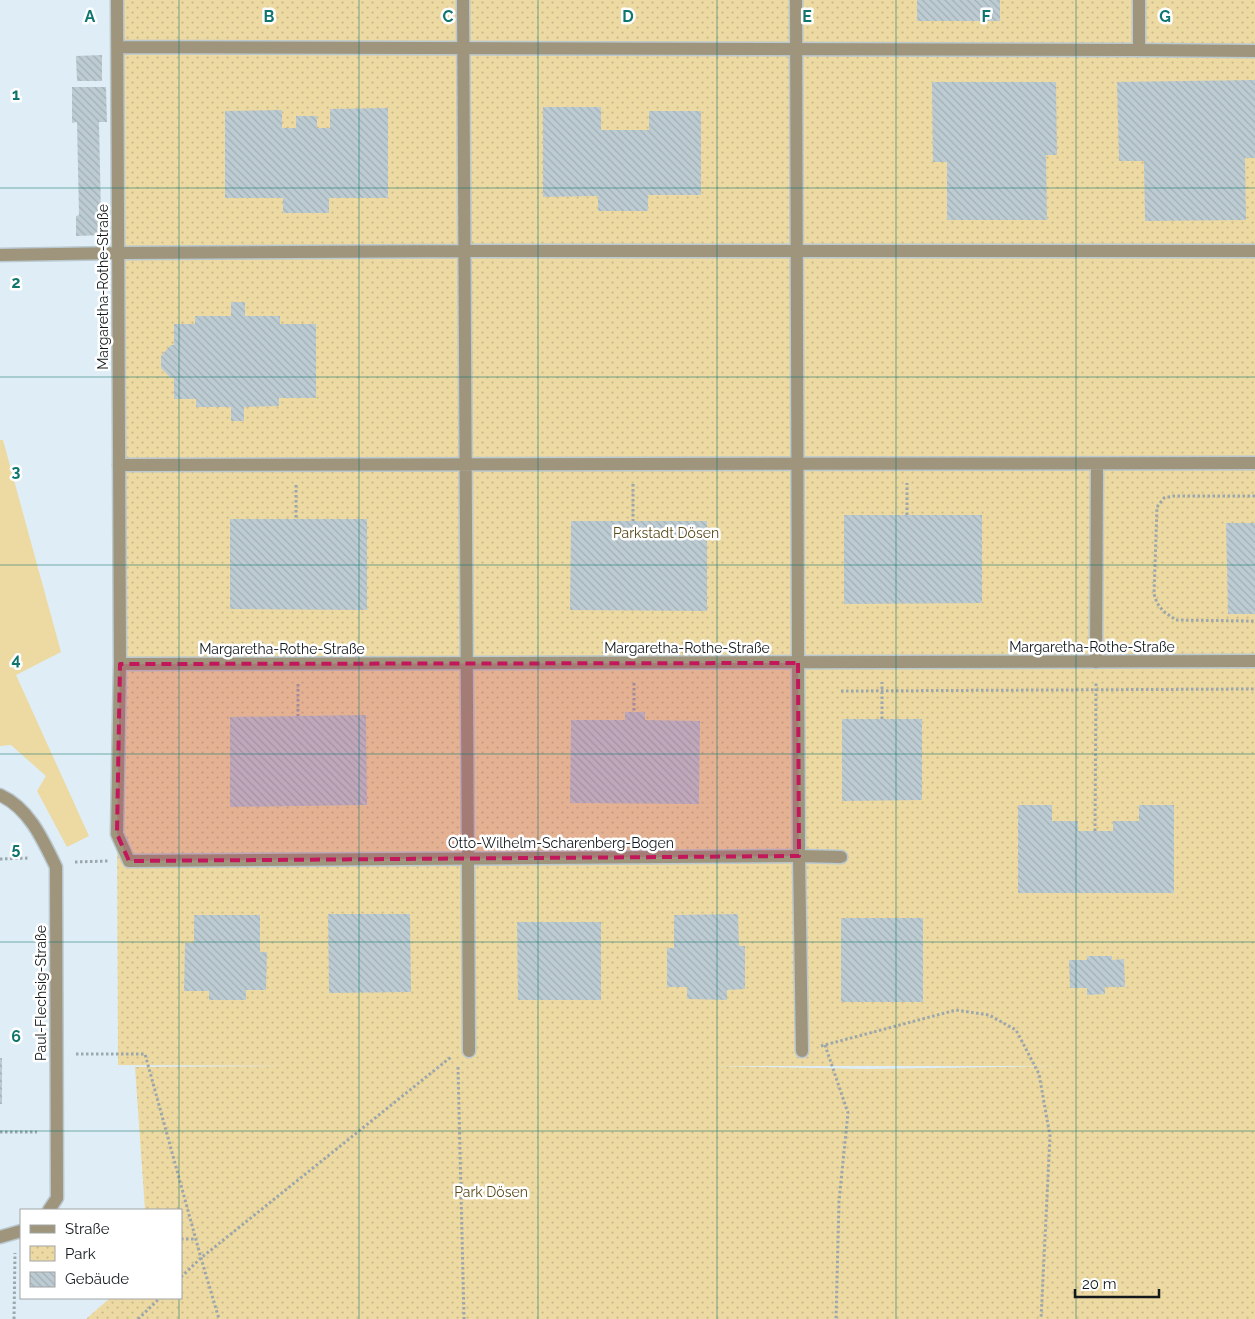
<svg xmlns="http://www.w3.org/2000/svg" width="1255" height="1319" font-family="Raleway,sans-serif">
<defs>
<pattern id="park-dots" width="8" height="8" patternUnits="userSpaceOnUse" patternTransform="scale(1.25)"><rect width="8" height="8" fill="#edd9a2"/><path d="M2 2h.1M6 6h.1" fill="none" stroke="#caba8b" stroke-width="1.8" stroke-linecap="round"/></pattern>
<pattern id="building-back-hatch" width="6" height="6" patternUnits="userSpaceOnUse" patternTransform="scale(1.25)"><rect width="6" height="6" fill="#bdccd3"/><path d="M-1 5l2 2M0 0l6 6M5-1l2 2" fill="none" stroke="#a2afb5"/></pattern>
</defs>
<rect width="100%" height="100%" fill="#dfeef6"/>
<path fill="#edd9a2" d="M0,440H3L61,652L16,675L89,836L67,847L37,791L46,776L11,745L0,746Z"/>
<path fill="url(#park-dots)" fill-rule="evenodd" d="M114,0H1255V1319H86L110,1298H181V1210H145L135,1067L286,1066L118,1065ZM713,1066H1058L866,1069Z"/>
<path fill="url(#building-back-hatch)" d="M917,0H1000V21H917Z
M102,55V81H77L76,56Z
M1255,80V158H1245L1246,220L1145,221L1144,161H1119L1117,82Z
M932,82H1056L1057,155H1046L1047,220H947V162H933Z
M72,87H106L107,122H99L101,216H103L104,235L76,236V216L79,215L77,122L72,123Z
M543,107H601V130H649V111H701V195H648V211H598V196L543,197Z
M388,108V198H329V213H283V198H225V111L282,110V128H296V116H317V128H330V109Z
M231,302H245V316H280V324H316V398H279V406L244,407V421H231V407H196V399H174V378H171L161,368V356L171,345H174V324H195V316H231Z
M844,515H982V603L844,604Z
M230,519H367V610L230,609Z
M571,521H707V611L570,610Z
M1226,523H1255V614H1228Z
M625,712H645V720L700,721L699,804L570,803L571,720H625Z
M366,715L367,805L230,807V717Z
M842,719H922V800L842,801Z
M1018,805H1052V821H1078V831H1113V821H1139V805H1174V893H1018Z
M328,914H410L411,992L329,993Z
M738,914L739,946H745V989L727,990V1000L687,999V987H667V948H674V915Z
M194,915H260V952H267L266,990H246V1000H209V991H184L185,943H194Z
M841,918H923V1002H841Z
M517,922H601V1000H518Z
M1087,956H1112V960L1124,959L1125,987H1105V994L1087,995V988H1070L1069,960H1087Z
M0,1058H2V1104H0Z"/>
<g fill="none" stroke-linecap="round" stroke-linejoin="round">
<defs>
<path id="lane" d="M463,0L469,1051
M796,0L798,663
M1139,50L1255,51
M118,253L465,251H1255
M119,465L1255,463
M1096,662L1097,464
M802,1051L799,856L841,857"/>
<path id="street" d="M117,0L120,664L117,834L129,861L799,856L798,663
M118,47L1139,50V0
M0,255L118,253
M120,664L1255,661
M0,795C29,808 43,840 56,867L57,1198L49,1210
M0,1237L21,1231"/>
</defs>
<use href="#lane" stroke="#bac8cf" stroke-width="15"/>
<use href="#street" stroke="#bac8cf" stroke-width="15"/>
<path stroke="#9ba7ad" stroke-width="3" stroke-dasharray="2.5 2.5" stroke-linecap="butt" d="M633,484V521
M296,485V519
M1255,496H1174L1164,498L1157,507L1154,594L1157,603L1163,611L1176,620L1255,621
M907,515V483
M634,683V713
M298,684V716
M841,691L1255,689
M882,719V682
M1095,831L1096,681
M0,859L29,858
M75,862L108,861
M825,1045L848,1113L839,1201L836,1319
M821,1046L956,1010L989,1015L1016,1030L1039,1074L1050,1136L1041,1319
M76,1054H145L201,1258L219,1319
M458,1067L464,1319
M0,1132H37
M181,1239H196
M181,1277L201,1258L451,1057
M14,1319L15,1253
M138,1319L160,1298"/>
<use href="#lane" stroke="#9e957c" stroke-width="12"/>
<use href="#street" stroke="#9e957c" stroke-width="12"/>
</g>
<path fill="#c2185b" fill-opacity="0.2" stroke="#c2185b" stroke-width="4" stroke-dasharray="10 6" stroke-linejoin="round" d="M798,663L799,856L129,861L117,834L120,664Z"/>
<path fill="none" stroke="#0f766e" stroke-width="1" stroke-opacity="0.55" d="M179,0V1210M359,0V1319M538,0V1319M717,0V1319M896,0V1319M1076,0V1319M0,188H1255M0,377H1255M0,565H1255M0,754H1255M0,942H1255M0,1131H1255M179,1298V1319"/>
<g text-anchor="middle" stroke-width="5" stroke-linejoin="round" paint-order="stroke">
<g font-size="14" fill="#141a1c" stroke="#fff">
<text transform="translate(103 287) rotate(-90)" y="5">Margaretha-Rothe-Straße</text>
<text x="1092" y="652">Margaretha-Rothe-Straße</text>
<text x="687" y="653">Margaretha-Rothe-Straße</text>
<text x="282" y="654">Margaretha-Rothe-Straße</text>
<text x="561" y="848">Otto-Wilhelm-Scharenberg-Bogen</text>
<text transform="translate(41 993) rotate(-90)" y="5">Paul-Flechsig-Straße</text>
</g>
<g font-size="14" fill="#5b4b1c" stroke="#fff">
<text x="666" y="538">Parkstadt Dösen</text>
<text x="491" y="1197">Park Dösen</text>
</g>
</g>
<g font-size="16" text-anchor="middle" font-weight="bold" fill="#0f766e" stroke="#fff" stroke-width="5" stroke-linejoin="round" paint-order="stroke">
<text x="90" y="22">A</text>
<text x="269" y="22">B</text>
<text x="448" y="22">C</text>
<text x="628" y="22">D</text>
<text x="807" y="22">E</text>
<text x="986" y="22">F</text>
<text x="1165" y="22">G</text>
<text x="16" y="100">1</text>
<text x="16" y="288">2</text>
<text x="16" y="477">3</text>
<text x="16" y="665">4</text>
<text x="16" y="854">5</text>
<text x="16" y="1042">6</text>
</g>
<rect x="20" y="1209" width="162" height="90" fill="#ffffff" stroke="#a1a3a4"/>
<rect x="30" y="1225" width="25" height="8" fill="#9e957c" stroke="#a1a3a4"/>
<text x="65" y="1234" font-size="15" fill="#141a1c">Straße</text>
<rect x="30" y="1246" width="25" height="15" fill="url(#park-dots)" stroke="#a1a3a4"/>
<text x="65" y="1259" font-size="15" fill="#141a1c">Park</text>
<rect x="30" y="1272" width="25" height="15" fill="url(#building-back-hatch)" stroke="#a1a3a4"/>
<text x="65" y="1284" font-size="15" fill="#141a1c">Gebäude</text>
<path d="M1075 1289v8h84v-8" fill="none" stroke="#141a1c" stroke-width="2.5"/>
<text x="1082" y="1289" font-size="15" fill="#141a1c" stroke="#ffffff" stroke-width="4" paint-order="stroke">20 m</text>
</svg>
